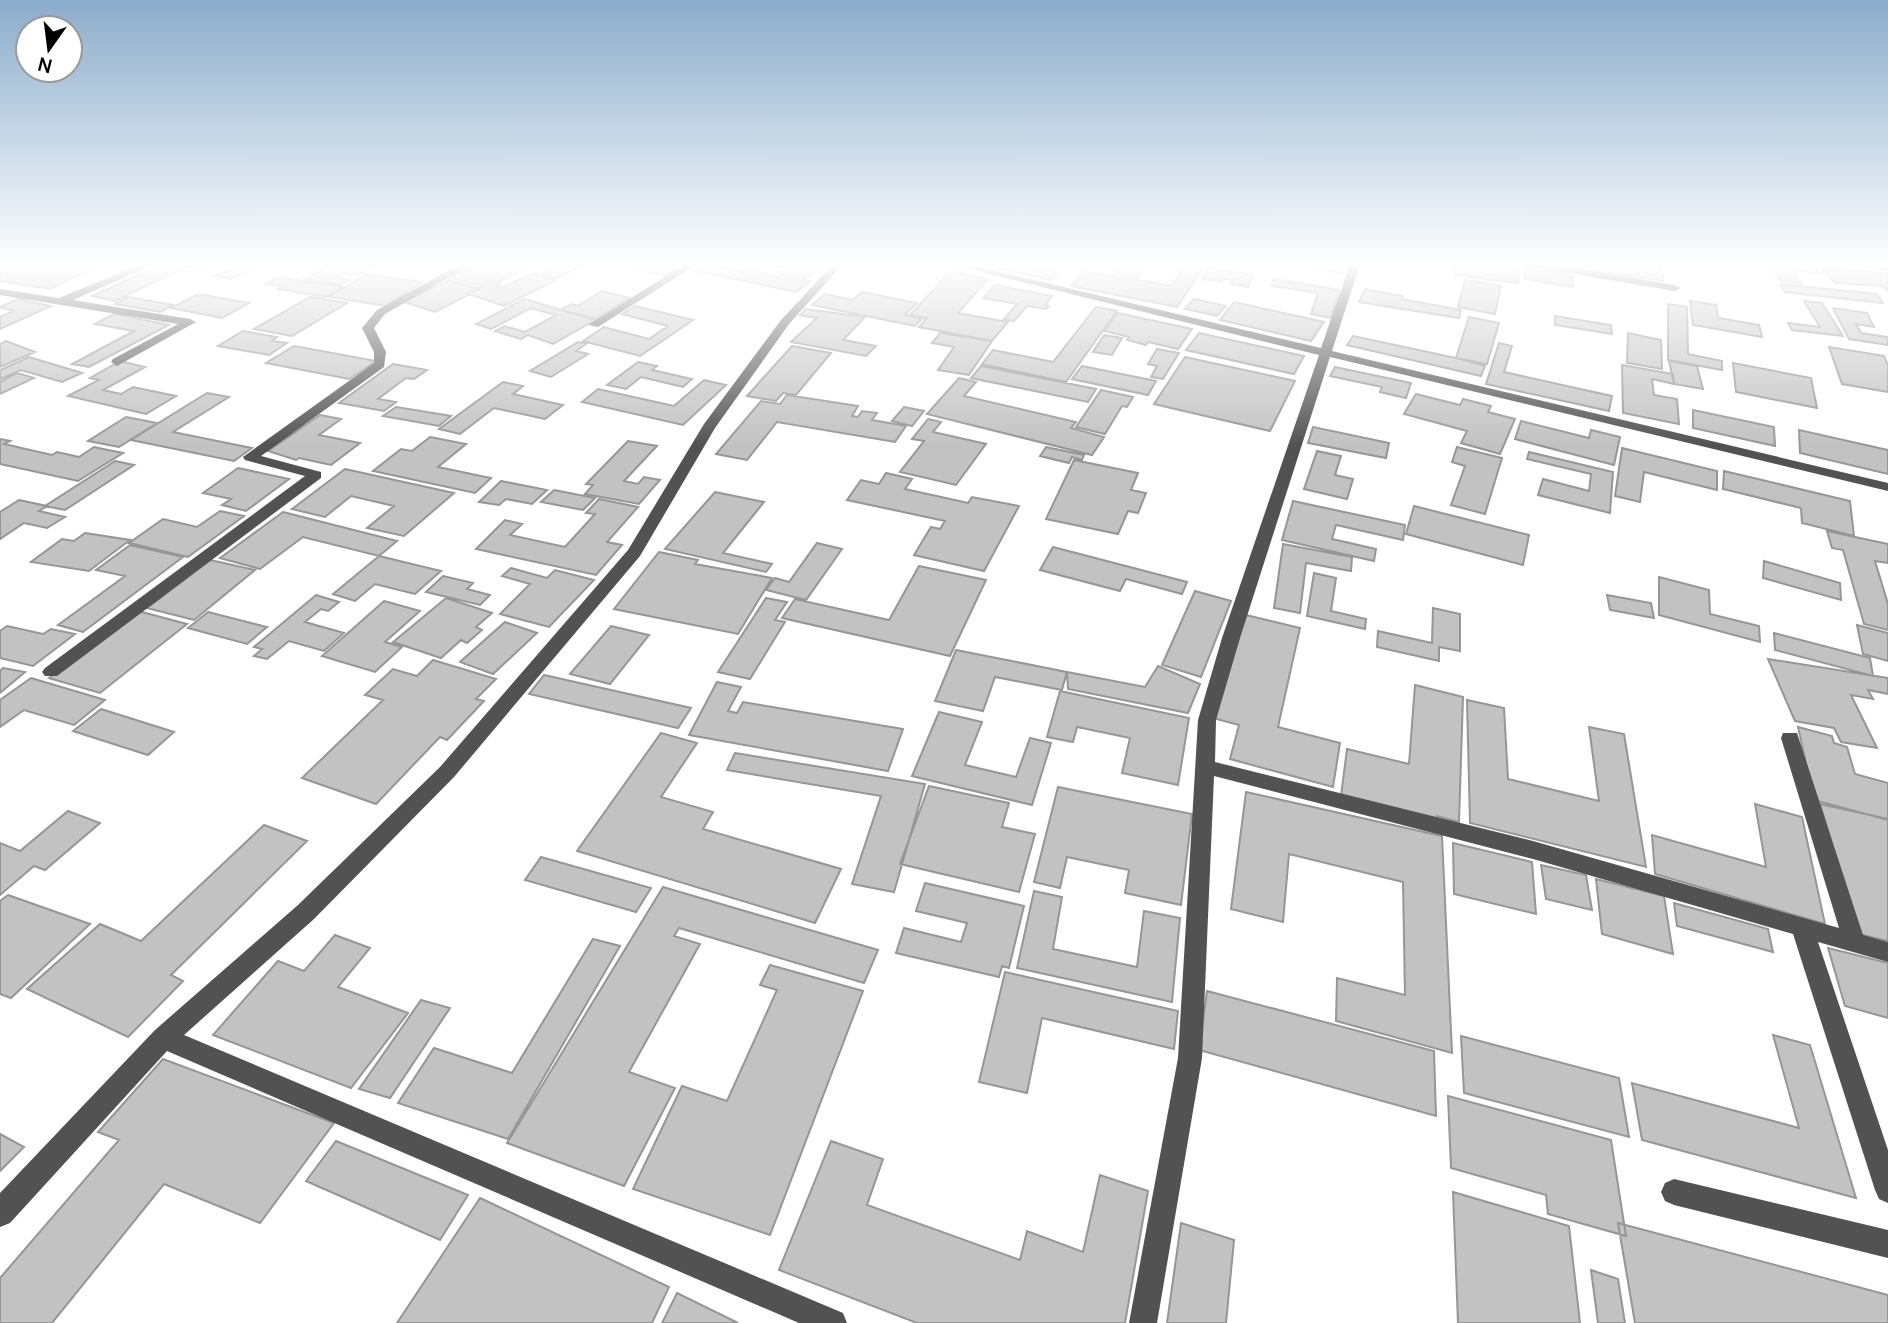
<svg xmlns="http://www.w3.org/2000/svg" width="1888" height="1323" font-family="Manrope,sans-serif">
<rect width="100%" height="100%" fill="#fff"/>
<path fill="#c2c2c2" stroke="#969696" stroke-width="2" d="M0,261H94L105,262L50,289L0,281Z
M169,261H206L215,263L201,270L166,262Z
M252,261H268L231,279L215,276L244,262Z
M322,261H368L379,262L357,275L343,273L335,277L349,280L341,285L306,279L329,266L316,264Z
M483,261H497L526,268L497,283L486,280L476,285L450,277Z
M567,261H591L558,278L542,274Z
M642,261H689L664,276L631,267Z
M777,261H799L822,265L803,280L810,281L796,292L693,270L704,263L744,272L748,269L777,278L789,269L771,265Z
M990,261H1022L1018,265L1058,273L1051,280L985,265Z
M1189,261L1218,263L1215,269L1204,267L1177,307L1071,286L1084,271L1112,277L1125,262L1146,266L1136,279L1171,286Z
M1214,261H1254L1250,267Z
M1316,261H1345L1342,273L1314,269Z
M1456,261L1519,264L1518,283L1454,275Z
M1575,261H1660L1664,281L1575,268Z
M1768,261L1811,262L1819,273L1792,270L1801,283L1781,281Z
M1820,261H1854L1863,272L1826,268Z
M1860,261H1888V270L1867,268Z
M162,264L184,268L115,301L92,296Z
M1208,268L1253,275L1248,287L1231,284L1233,280L1223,279L1221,282L1203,279Z
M1525,268L1572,275L1573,287L1525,279Z
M1821,269L1888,273V291L1882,286L1835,283Z
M950,272L988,279L958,313L1008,322L992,341L919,327L927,318L910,315Z
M533,273L556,280L504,306L466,293L489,282L504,287Z
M366,274L422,282L386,306L329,297Z
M278,277L342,287L326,297L278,289L283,286L266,284Z
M1274,279L1339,290L1331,318L1311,314L1318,293L1271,286Z
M449,280L480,289L435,312L404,302Z
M1465,280L1501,286L1495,314L1458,307Z
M1780,284L1877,294L1883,303L1785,292Z
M995,285L1052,296L1045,305L1049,306L1046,309L1027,306L1014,321L1004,319L1017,304L983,298Z
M1365,289L1402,296V299L1461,310L1459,318L1359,302Z
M602,291L629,298L596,319L561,310L571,304L577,306Z
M862,292L917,303L905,315L922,319L915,326L812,305L825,294L853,300Z
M198,294L249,303L222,318L171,308Z
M128,297L173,305L160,312L115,304Z
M310,297L347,303L292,336L254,329Z
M18,299L51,306L0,329V317L13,311L0,307Z
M524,299L595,320L553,344L528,335L521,339L495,331L504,326L525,332L556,315L531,308L491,329L476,324Z
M1194,299L1226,306L1217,316L1185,309Z
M1690,301L1716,305L1718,318L1759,325L1762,337L1693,325Z
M1804,301L1822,303L1843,336L1792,330L1788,323L1820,327Z
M1234,302L1324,322L1311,341L1220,320Z
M1668,304L1687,307L1688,354L1722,361V370L1668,360Z
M635,306L693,320L640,356L583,341L604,327L649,339L668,326L622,314Z
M1096,307L1117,311L1066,382L982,364L993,350L1053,362Z
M1833,308L1867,313L1874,327L1856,324L1861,333L1888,337V345L1849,339Z
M806,309L865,317L843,340L876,346L866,356L791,342L817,318L800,315Z
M1118,313L1192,329L1178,349L1148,342L1146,345L1127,340L1129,337L1104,331Z
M114,314L169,325L89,367L72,364L134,331L95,324Z
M1555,316L1611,325L1612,334L1555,325Z
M1469,317L1499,323L1487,364L1456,358Z
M243,331L277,337L272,341L287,343L269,355L218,346Z
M940,333L992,341L969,375L938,370L954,347L932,343Z
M1199,333L1304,356L1294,374L1186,350Z
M1628,333L1661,340L1662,369L1627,363Z
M1104,335L1122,338L1112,355L1093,352Z
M1353,336L1456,358L1485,366L1481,376L1347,345Z
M6,341L35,352L0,367V344Z
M578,342L586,344L576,351L588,354L551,377L530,371Z
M1499,343L1512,346L1504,372L1612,396L1609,411L1486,384Z
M294,346L376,361L349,379L266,363Z
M792,346L831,353L796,395L783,393L776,401L747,396Z
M1829,347L1884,356L1888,365V392L1842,384Z
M1157,349L1179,353L1163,379L1151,377L1157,366L1148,364Z
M29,357L82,373L62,382L21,370L0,379V370Z
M1185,357L1295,381L1270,431L1154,404Z
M120,361L145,367L103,390L121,394L133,387L176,396L146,414L68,396L99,380L90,378Z
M1669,361L1697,366L1703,389L1674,384Z
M638,362L657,366L652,370L692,379L683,387L641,377L626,389L607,385Z
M1733,363L1811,378L1817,408L1736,392Z
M393,364L427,370L414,379L406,378L378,399L396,402L384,411L339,403Z
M1622,365L1673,374L1674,384L1652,379L1654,395L1677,399L1679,424L1623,413Z
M981,366L1096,389L1088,402L971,378Z
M1082,366L1156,381L1148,395L1072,379Z
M1335,367L1411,383L1406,398L1380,392L1382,387L1330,376Z
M17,373L34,378L0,394V382Z
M959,378L976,382L964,396L1076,422L1071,428L1104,437L1092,455L927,414Z
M704,380L726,385L683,425L582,402L598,389L674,406Z
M503,382L523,386L513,394L563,405L545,419L494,408L460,434L439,429Z
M1101,390L1133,397L1127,407L1122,406L1105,434L1076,427Z
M207,393L229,397L173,432L252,448L234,461L131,440Z
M1416,394L1460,405L1463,399L1491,406L1488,412L1515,419L1500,454L1461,443L1467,431L1404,414Z
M787,395L858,406L852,416L858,417L862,411L877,413L872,420L906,426L895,442L777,422L747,460L716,454L761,401L780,404Z
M396,407L451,416L439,426L383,416Z
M904,407L924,411L912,426L892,421Z
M1693,410L1774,427L1775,446L1693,428Z
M320,415L341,419L319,435L360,443L331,465L299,458L296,460L268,451Z
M126,417L157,423L119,447L88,441Z
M928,419L941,422L933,432L986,444L956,485L900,472L924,441L912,439Z
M1521,421L1589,438L1591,430L1620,437L1614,465L1515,439Z
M1313,427L1389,443L1386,458L1308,443Z
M1799,430L1888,450V474L1800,453Z
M430,437L466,444L438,467L491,478L475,493L373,471L401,449L412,451Z
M0,439L10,441L4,444L52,455L57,452L79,457L94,447L123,453L78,481L0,464Z
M628,441L657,446L624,481L638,484L644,477L660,480L639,504L585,494L593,485L586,484Z
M1046,447L1084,455L1082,460L1072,457L1069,463L1040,456Z
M1457,447L1502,458L1485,514L1451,505L1465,466L1452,462Z
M1622,448L1717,471V490L1644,472L1640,502L1615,496Z
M1317,451L1341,456L1335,475L1353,479L1347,499L1304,489Z
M1529,452L1613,472L1610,513L1538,495L1543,479L1589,491L1591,474L1527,459Z
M1074,460L1138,473L1131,490L1146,493L1138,513L1128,511L1118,534L1046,519Z
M115,461L134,465L65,510L45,506Z
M238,468L289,479L246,511L222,505L231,499L203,493Z
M345,469L454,493L404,536L367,528L394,506L351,496L325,517L292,509Z
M1724,471L1850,501L1854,536L1802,523L1801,508L1723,489Z
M886,473L912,479L905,489L968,503L972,497L1019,506L984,571L914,555L931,527L940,529L945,521L847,500L861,480L879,484Z
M501,481L547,490L532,504L506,499L499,505L479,502Z
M554,490L595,498L583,510L541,502Z
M715,492L764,502L723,553L772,564L766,572L665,549Z
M599,499L638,507L607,542L622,545L596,575L476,549L505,520L522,524L510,535L565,547L595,514L586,513Z
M19,500L47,506L39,511L65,517L47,528L24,523L0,539V512Z
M1293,501L1405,525L1403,540L1336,525L1332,539L1376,549L1374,561L1282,540Z
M1414,506L1529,535L1523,565L1406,534Z
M220,511L244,516L188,557L129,543L163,519L197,527Z
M283,512L397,541L379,556L303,537L260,569L220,558Z
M1827,531L1888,544V563L1875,561L1888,604V630L1864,624L1843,550L1832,548Z
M85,533L130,540L89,571L31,562L62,539L74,541Z
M817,543L842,549L806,600L766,590L775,578L789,582Z
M1283,544L1352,557L1351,571L1306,563L1300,613L1274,608Z
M130,545L183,557L83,632L58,625L125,576L96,570Z
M1053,547L1187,582L1182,594L1126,579L1120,591L1040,570Z
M659,552L698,560L695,564L772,578L738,634L614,609Z
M379,556L441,571L415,594L375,584L355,601L333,594Z
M210,560L255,570L194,620L147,608Z
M1764,561L1840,583L1841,600L1763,578Z
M919,566L986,580L950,656L782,618L795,599L889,620Z
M511,568L547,578L555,570L594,580L549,627L500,614L530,584L502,576Z
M1314,573L1336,578L1331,611L1366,619L1365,629L1307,616Z
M443,576L473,583L467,589L490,595L480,605L426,592Z
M1659,577L1709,590L1710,614L1759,626L1760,642L1659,615Z
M1195,591L1231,601L1201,677L1162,665Z
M316,595L339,602L328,611L321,609L305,622L344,633L324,651L289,641L267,659L254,656L262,649L254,647Z
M1607,595L1651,603L1654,618L1610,610Z
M446,598L492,613L476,627L482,630L467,643L461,640L441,658L393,642Z
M766,598L787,602L775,620L785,622L750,679L718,672Z
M384,601L420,611L385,642L402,647L375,672L322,656Z
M1433,608L1460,614V651L1439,647V661L1377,647L1378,631L1432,643Z
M138,611L187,624L100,693L49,678Z
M208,612L267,627L247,644L188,628Z
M1242,614L1300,628L1278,727L1340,743L1333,787L1230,759L1239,725L1213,718Z
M505,622L537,633L493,674L460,662Z
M1857,625L1888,633V661L1863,654Z
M7,626L43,634L51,629L75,634L33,666L0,658V631Z
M611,626L649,635L610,684L570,674Z
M1774,633L1870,658L1873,676L1775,650Z
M956,650L1067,672L1062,690L995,677L983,711L935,701Z
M1768,659L1888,678V694L1868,690L1873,699L1851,695L1877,748L1841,742L1834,728L1795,721Z
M433,660L496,679L476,699L484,701L447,740L440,737L376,804L302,778L383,700L365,695L393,669L417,676Z
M1158,666L1200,684L1188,713L1068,689L1067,672L1145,687Z
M3,668L25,672L0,693V671Z
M544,675L691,708L678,728L529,694Z
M31,678L105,700L74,725L24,710L0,727V700Z
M717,682L741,687L728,711L737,713L743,702L903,729L888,771L689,735Z
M1415,685L1463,697L1459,822L1437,816V821L1341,796L1347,749L1409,764Z
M1060,691L1189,718L1178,785L1122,773L1130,738L1077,727L1073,742L1047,737Z
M1467,700L1504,708L1508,779L1599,801L1589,727L1624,734L1646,867L1470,823Z
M101,709L174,732L148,755L73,731Z
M939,712L982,722L965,765L1016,777L1030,738L1051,743L1032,805L912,776Z
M1798,727L1832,736L1834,743L1847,747L1855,774L1888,783V820L1814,800Z
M661,733L697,743L661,797L713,812L703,829L841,869L815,923L577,851Z
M735,753L925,784L894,892L852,884L881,796L727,770Z
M929,786L1009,803L1002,827L1035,834L1019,892L900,864Z
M1058,787L1192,814L1181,905L1125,893L1129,870L1067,857L1060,888L1034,882Z
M1246,792L1442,836L1452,1053L1336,1021L1337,978L1405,995L1403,882L1289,854L1283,922L1231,909Z
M1755,804L1802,817L1825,924L1655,874L1652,835L1766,867Z
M1820,804L1888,819V941L1859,934Z
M68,811L100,823L45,870L34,866L0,895V843L20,851Z
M264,825L307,841L171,975L183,981L128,1037L27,989L100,924L141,941Z
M1453,843L1532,862L1536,914L1454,894Z
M541,857L651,888L636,912L525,880Z
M1541,865L1586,875L1592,910L1546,899Z
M1596,879L1664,896L1673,954L1602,934Z
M925,883L1024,906L1009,968L1002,966L999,977L896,953L904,928L961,942L967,923L916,911Z
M663,887L878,950L864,983L679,928L674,936L700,944L629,1072L675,1088L624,1186L507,1143Z
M1034,891L1062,897L1053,949L1137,967L1144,911L1180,918L1172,1002L1017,968Z
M8,895L90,924L11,998L0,994V901Z
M1674,903L1768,929L1773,952L1677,926Z
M335,935L370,948L338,987L408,1013L351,1088L213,1035L278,961L304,971Z
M593,939L620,946L508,1139L398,1103L434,1048L512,1073Z
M1828,948L1888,963V1018L1845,1006Z
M770,965L863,991L770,1235L633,1189L682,1086L727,1101L777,990L760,985Z
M1005,972L1178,1011L1174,1049L1042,1018L1027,1093L979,1082Z
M1207,991L1434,1051L1436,1116L1199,1050Z
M421,1000L450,1008L390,1098L359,1089Z
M1773,1035L1810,1045L1856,1198L1642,1140L1632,1083L1799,1128Z
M1461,1036L1619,1078L1629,1137L1464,1093Z
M163,1059L334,1123L260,1223L164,1184L52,1323H0V1278L119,1140L98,1132Z
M1448,1096L1611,1140L1626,1236L1548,1214L1546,1195L1451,1168Z
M0,1134L24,1147L0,1171Z
M336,1141L468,1195L440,1240L306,1181Z
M831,1141L883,1159L867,1205L1020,1260L1027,1231L1083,1252L1100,1175L1148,1191L1125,1323H917L779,1270Z
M1453,1192L1569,1226L1580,1323H1458Z
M480,1198L669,1287L652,1323H397Z
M1181,1223L1234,1240L1226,1323H1167Z
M1618,1223L1888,1295V1323H1635Z
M1591,1270L1618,1279L1625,1323H1598Z
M677,1293L738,1323H662Z"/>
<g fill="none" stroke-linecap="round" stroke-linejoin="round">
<path fill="#525252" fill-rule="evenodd" d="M149,261H162L73,300L190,319L196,322L117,366L111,362L113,359L178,324L0,295V289L59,298Z
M466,261H478L385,314L374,328L386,352L384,367L261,456L321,472V478L57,676H45L42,672L45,668L305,476L245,460L243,457L374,363V352L362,328L377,310Z
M690,261H702L598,327L588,325Z
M836,261H846L789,324L715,428L640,556L454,777L314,919L184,1035L843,1313L847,1323H799L167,1051L10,1223L0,1227V1193L155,1030L298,905L440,767L628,550L704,424L781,320Z
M937,261H954L1321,348L1351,261H1361L1332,351L1888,483V491L1330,357L1240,638L1216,720L1215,762L1533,841L1839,928L1781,738L1783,733H1797L1863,935L1888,942V962L1818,942L1888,1150V1203L1879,1199L1875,1190L1793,934L1533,859L1214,776L1202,1058L1157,1323H1129L1178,1058L1198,720L1222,638L1319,355Z
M1510,261H1532L1675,285L1681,288L1675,291L1515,264Z
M1674,1179L1888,1230V1258L1674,1205L1665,1201L1661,1192L1665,1183Z"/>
</g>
<linearGradient id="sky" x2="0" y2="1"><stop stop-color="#8baccb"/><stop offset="0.59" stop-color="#fff"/><stop offset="1" stop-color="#fff" stop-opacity="0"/></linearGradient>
<rect width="1888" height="446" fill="url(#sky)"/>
<g transform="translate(49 49) rotate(194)"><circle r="33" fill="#ffffff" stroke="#999999" stroke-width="2"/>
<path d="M0-5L12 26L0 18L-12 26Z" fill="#000000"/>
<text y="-10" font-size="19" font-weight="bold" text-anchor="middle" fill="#000000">N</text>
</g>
</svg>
